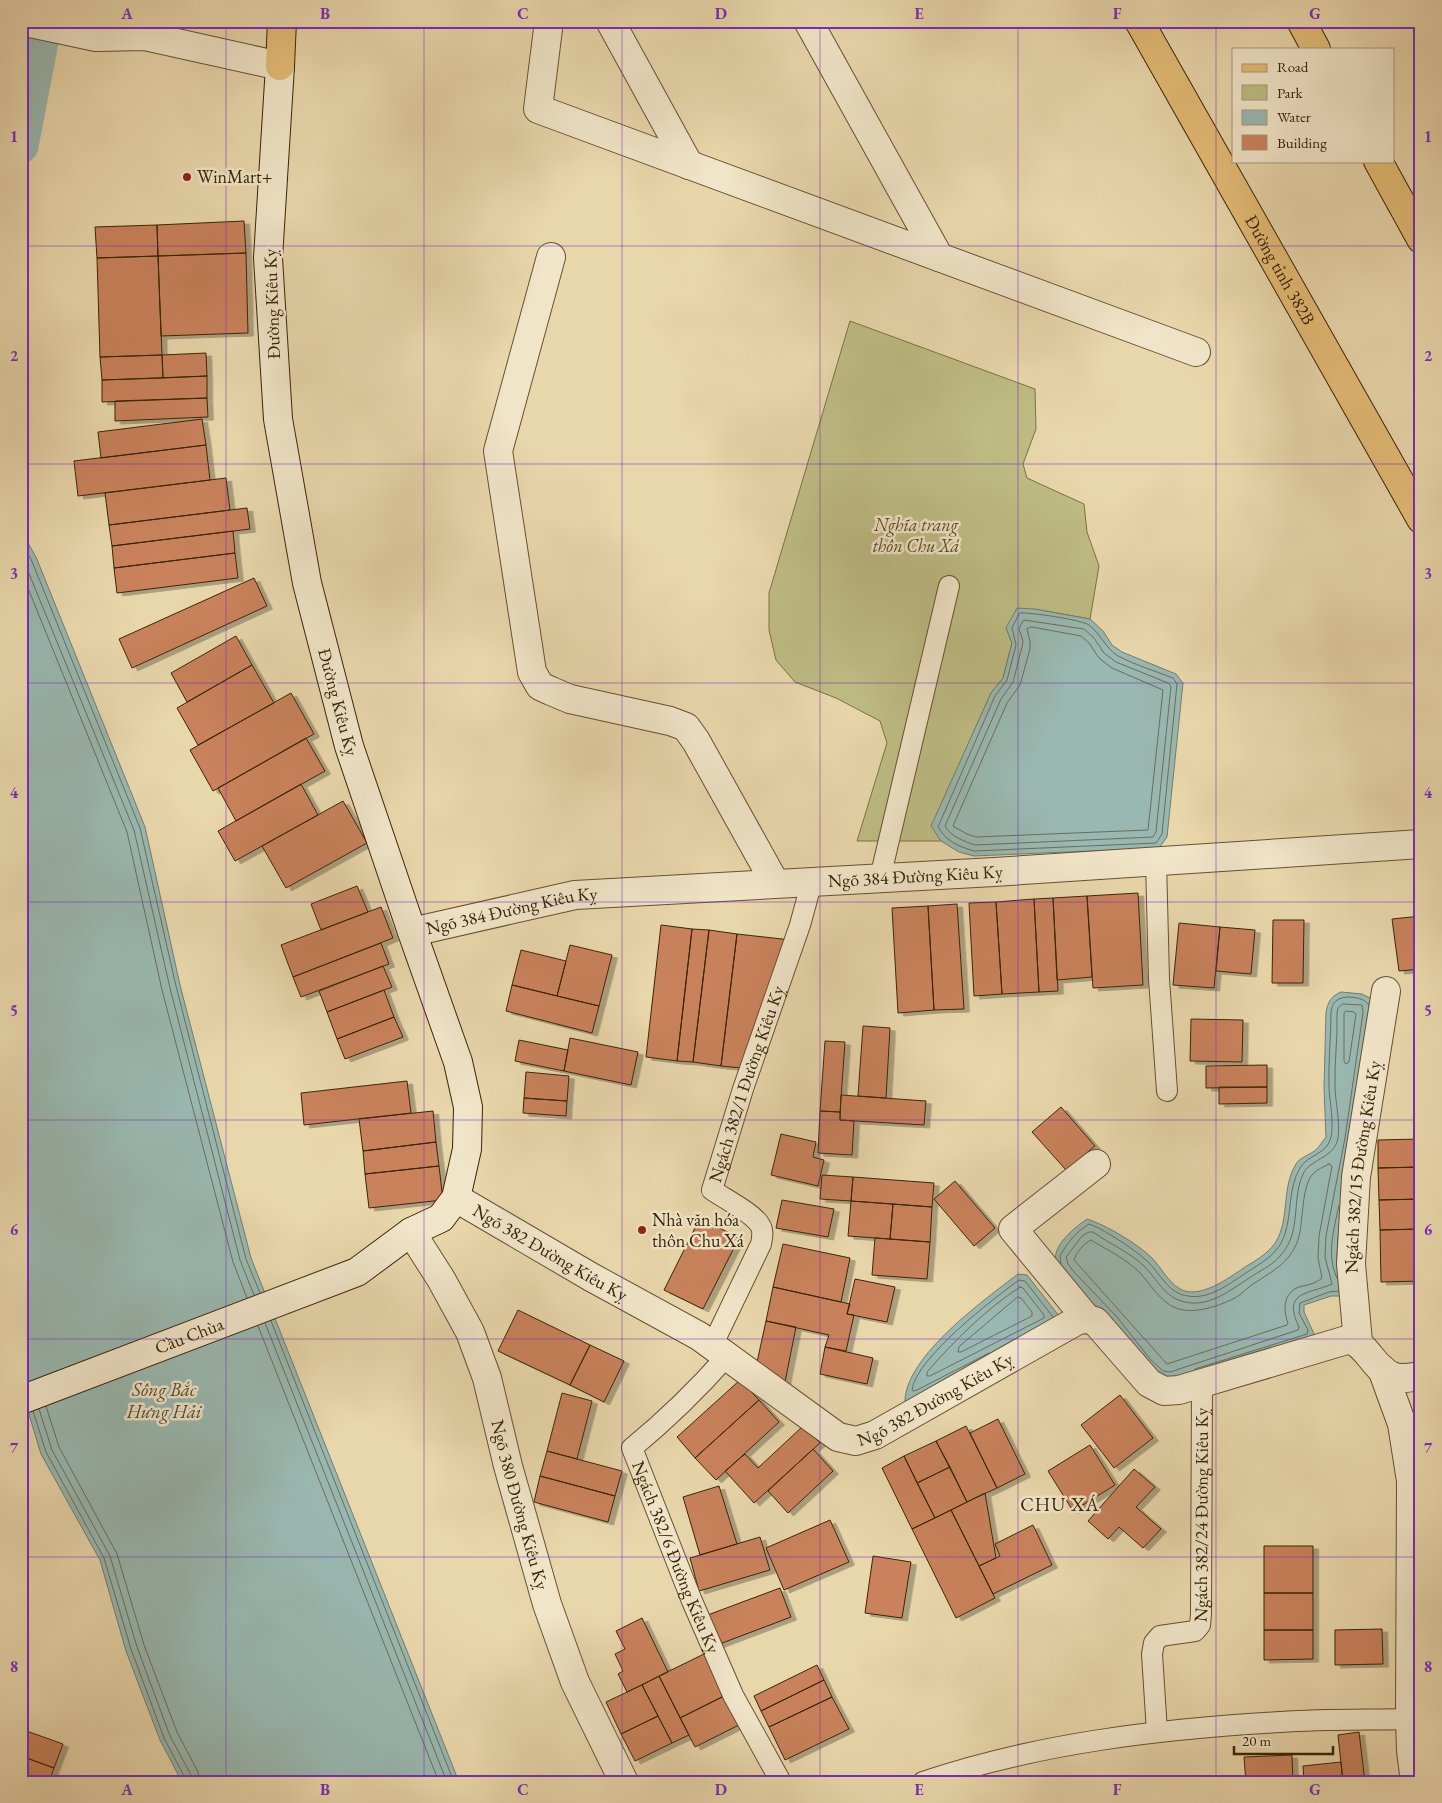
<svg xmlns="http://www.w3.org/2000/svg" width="1442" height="1803" font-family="'EB Garamond',serif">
<defs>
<filter id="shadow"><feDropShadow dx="5.5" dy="3" stdDeviation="0" flood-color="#0004"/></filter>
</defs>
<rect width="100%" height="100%" fill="#e9d7ac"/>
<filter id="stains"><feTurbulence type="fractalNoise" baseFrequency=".004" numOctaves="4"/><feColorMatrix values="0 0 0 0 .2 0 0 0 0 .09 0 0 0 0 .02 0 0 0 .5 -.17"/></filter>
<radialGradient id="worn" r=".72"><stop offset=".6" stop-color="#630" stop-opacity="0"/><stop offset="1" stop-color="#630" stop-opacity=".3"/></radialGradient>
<path fill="#bebc84" stroke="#7c7046" d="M850,321L1035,389L1036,429L1023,464L1027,478L1084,504L1087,532L1099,566L1090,619L1034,609L1006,628L1012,643L1003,678L991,693L932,826L941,841H857L887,743L880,721L836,698L795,682L776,660L769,630V593Z"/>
<path fill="#99b8b1" stroke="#737d6d" d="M21,531L36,557L145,827L180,985L251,1258L459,1782H182L160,1740L126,1651L100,1560L41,1454L21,1388Z
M1017,608L1034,609L1090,619L1103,631L1112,645L1122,652L1176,674L1183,683L1167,837L1159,848L974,856L959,852L941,841L931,826L991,693L1003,678L1012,643L1006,628Z
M1341,992L1362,994L1372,999L1345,1205L1338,1237L1337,1256L1342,1296H1331L1304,1305V1312L1315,1336L1196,1374L1157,1381L1055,1262C1054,1244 1073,1229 1087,1219C1106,1225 1138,1244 1152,1258C1161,1267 1168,1282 1180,1289C1199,1300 1229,1278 1245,1267C1258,1259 1271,1252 1278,1238C1289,1215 1282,1187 1296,1164C1300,1157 1310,1155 1317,1149C1320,1145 1323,1141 1326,1137L1324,1088L1326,1012C1328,1002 1331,996 1341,992Z
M1018,1274L1027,1275L1063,1321L908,1401H905C906,1356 984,1300 1018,1274Z"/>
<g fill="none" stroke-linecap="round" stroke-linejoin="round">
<path stroke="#696e5c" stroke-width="1" d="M21,542L31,559L140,828L176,986L246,1259L260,1293
M21,554L134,830L170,988L240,1260L254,1295
M21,571L127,832L162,990L233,1262L247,1298
M1020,613C1030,612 1082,620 1089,625C1101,634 1105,648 1118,656C1135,665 1155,671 1173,678L1177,684L1162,834L1156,843L974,851C958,846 947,842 938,827L995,696L1007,680L1016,645L1012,628Z
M1024,620L1084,629L1094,638L1104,653L1116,662L1168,683L1171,686L1156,832L1153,837L975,845C964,841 951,837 945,826L1001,699L1013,682L1022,647L1023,641L1019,629Z
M1032,627L1081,636L1089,643L1099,658L1112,668L1163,690L1148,830L976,837L967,834L953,826L1007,703L1020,685L1030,649V641L1027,629Z
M1343,1004L1362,1005L1363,1013L1345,1138L1326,1236L1325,1257L1332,1284C1307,1295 1282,1291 1299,1327L1298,1330L1170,1372L1163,1371L1150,1359L1117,1317L1074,1272L1068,1264L1066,1257L1082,1236L1089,1232H1093C1110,1244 1129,1252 1144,1266C1158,1280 1165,1298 1185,1302C1211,1308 1234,1287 1254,1275C1263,1269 1274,1264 1281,1255C1286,1249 1290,1242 1292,1235C1298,1215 1294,1191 1304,1172C1312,1159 1335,1157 1338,1138C1340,1121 1336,1105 1335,1089C1334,1063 1338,1038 1337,1013L1338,1008Z
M1346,1011L1354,1012L1356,1014L1349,1062L1346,1064L1344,1061V1014Z
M1329,1164L1332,1166L1319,1236L1318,1258L1322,1278C1315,1284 1307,1285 1299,1287C1283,1293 1283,1310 1288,1323L1287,1325L1167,1364L1074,1260C1076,1253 1084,1243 1091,1240C1107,1250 1125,1258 1139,1272C1149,1282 1156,1296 1170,1305C1188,1317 1217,1307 1235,1298C1242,1294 1247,1288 1253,1284C1273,1271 1293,1261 1299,1236C1303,1221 1302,1184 1313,1174C1317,1169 1324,1167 1329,1164Z
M1061,1264L1060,1256C1067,1243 1076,1232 1089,1224C1102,1228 1139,1252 1149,1263C1161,1275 1169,1294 1188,1296C1211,1300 1231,1282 1249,1271C1258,1265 1269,1259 1276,1250C1280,1246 1283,1240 1285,1234C1292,1212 1288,1188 1300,1168C1307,1155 1328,1154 1331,1137C1334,1121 1330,1104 1329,1088C1328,1063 1331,1037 1331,1012C1332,1007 1333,1002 1339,999C1347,995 1364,997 1369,1005
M1337,1278C1326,1255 1334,1229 1339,1205
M1020,1287L1023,1288L1044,1315V1318L930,1376H927V1372C955,1340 985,1310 1020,1287Z
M1018,1297L1021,1298L1032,1312V1316L961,1352H958L959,1347Z
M271,1321L454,1782
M265,1323L447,1782
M258,1326L439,1782
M989,1353L917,1390L914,1391L912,1390C916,1358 993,1299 1019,1280L1025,1281L1053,1317
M1195,1369L1307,1334L1308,1330L1299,1313L1300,1303L1329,1292L1338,1291
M46,1406L59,1447L117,1554L144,1645L177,1732L198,1772L200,1782
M39,1409L52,1450L110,1556L137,1647L170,1736L191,1775L192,1782
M33,1411L46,1452L104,1558L131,1649L164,1738L185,1778L186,1782"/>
<path stroke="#99b8b1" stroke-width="35" d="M21,146L45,21"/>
</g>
<path fill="#c9825c" stroke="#392407" filter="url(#shadow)" d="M244,221L246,253L158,256L157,225Z
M157,225L158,256L97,258L95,227Z
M246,253L248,333L161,336L158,256Z
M158,256L162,355L100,357L97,258Z
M206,353L207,376L163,378L162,355Z
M162,355L163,378L102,380L100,357Z
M207,376V398L102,402V380Z
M207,398L208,417L115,421V401Z
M202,419L206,445L101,458L98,432Z
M206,445L210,480L78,496L74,461Z
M226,478L230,510L109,525L105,493Z
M247,508L250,529L112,546L109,525Z
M233,531L235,553L114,568L112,546Z
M235,553L238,578L117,593L114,568Z
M254,578L267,606L132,668L119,639Z
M236,636L252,665L187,702L171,673Z
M252,665L274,703L198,745L177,708Z
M291,693L314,734L213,791L190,750Z
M306,738L325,771L236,821L218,788Z
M301,784L318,815L235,861L218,831Z
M343,801L367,843L286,888L262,846Z
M357,886L368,912L321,930L311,904Z
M1138,893L1143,985L1093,988L1087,896Z
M1087,896L1092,977L1057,980L1053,898Z
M1053,898L1058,991L1039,992L1034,899Z
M1034,899L1039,992L1002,994L996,902Z
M996,902L1002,994L974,996L969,903Z
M957,904L964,1009L934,1010L928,906Z
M928,906L934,1010L898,1013L892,908Z
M381,907L393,938L293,977L281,945Z
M1421,916V969L1399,971L1392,919Z
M1273,920H1304L1303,983H1272Z
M1179,923L1220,927L1214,988L1173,985Z
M661,925L692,929L677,1061L646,1057Z
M1220,927L1255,930L1251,974L1216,971Z
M692,929L709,930L693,1062L677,1061Z
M709,930L737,934L721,1066L693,1062Z
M737,934L791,940L741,1068L721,1066Z
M381,943L389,964L301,997L293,977Z
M570,945L612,955L599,1006L557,996Z
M521,950L566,961L557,996L512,985Z
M383,966L392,987L327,1012L319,991Z
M512,985L599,1006L592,1033L506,1011Z
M384,990L394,1017L337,1039L327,1012Z
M394,1017L403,1037L345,1059L337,1039Z
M1191,1019L1243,1020L1242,1062L1190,1061Z
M863,1026L890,1028L886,1098L858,1096Z
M570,1038L638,1052L631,1085L564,1071Z
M519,1040L568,1050L564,1071L515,1061Z
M825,1041L845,1042L840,1112L820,1111Z
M1267,1065V1087L1206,1088V1066Z
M526,1072L569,1076L567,1101L524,1098Z
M407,1081L411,1113L304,1125L301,1093Z
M1219,1087H1267V1103L1219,1104Z
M841,1095L926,1101L924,1125L840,1120Z
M524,1098L567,1101L566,1116L523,1113Z
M1061,1107L1095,1146L1066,1170L1032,1132Z
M433,1111L436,1142L363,1151L359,1119Z
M820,1111L840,1112V1120L854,1121L852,1155L818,1153Z
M781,1134L816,1142L813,1157L824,1160L818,1186L771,1175Z
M1421,1139V1167L1378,1168V1140Z
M436,1142L439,1166L365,1174L363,1151Z
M439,1166L443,1200L369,1208L365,1174Z
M1421,1167V1199L1379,1200L1378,1168Z
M822,1175L853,1177L851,1201L820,1199Z
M853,1177L934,1183L932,1207L851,1201Z
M955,1181L995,1228L974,1246L934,1199Z
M1421,1199V1229L1380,1230L1379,1200Z
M782,1200L834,1209L828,1237L776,1228Z
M851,1201L893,1204L890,1239L848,1236Z
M893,1204L932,1207L930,1242L890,1239Z
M700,1218L739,1238L703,1309L664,1290Z
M1421,1229V1281L1381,1282L1380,1230Z
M875,1238L930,1242L927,1279L872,1275Z
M783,1244L850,1258L841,1302L773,1287Z
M855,1279L895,1287L887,1322L847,1314Z
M773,1287L850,1304L847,1314L854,1315L846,1351L825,1347L829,1335L766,1321Z
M518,1310L590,1345L570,1385L498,1351Z
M766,1321L796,1327L785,1382L754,1376Z
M590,1345L624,1361L604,1402L570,1385Z
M825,1347L873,1358L867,1384L820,1374Z
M740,1380L759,1400L695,1458L677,1437Z
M562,1393L592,1401L577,1459L547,1451Z
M1120,1395L1153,1438L1114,1468L1081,1425Z
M759,1400L779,1422L716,1480L695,1458Z
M998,1419L1025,1474L997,1488L970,1433Z
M803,1426L820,1443L754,1503L725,1471L745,1454L758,1468Z
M966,1426L997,1488L967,1502L936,1441Z
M936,1441L950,1467L917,1483L904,1456Z
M1090,1445L1115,1485L1073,1511L1048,1471Z
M813,1449L833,1471L788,1513L768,1491Z
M547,1451L622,1471L615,1496L540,1476Z
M904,1456L935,1518L912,1529L882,1468Z
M950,1467L967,1502L935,1518L917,1483Z
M1134,1469L1155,1487L1136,1507L1161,1529L1143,1548L1119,1527L1108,1539L1088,1521Z
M540,1476L615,1496L608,1522L534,1502Z
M719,1486L737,1544L700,1555L683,1497Z
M985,1493L996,1558L979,1566L951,1510Z
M951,1510L995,1598L956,1618L912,1529Z
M830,1520L849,1562L784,1590L766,1548Z
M1033,1525L1052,1565L993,1594L979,1566L1000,1556L995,1544Z
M760,1537L770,1570L699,1591L690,1558Z
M1264,1546H1313V1593H1264Z
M873,1556L911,1562L902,1618L865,1613Z
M780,1588L791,1617L717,1645L705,1616Z
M1264,1593H1313V1630H1264Z
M642,1618L668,1672L627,1692L618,1674L623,1671L615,1654L625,1649L616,1631Z
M1382,1629L1383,1664L1335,1665V1630Z
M1264,1630H1313V1659L1264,1660Z
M706,1653L726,1695L680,1718L659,1676Z
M817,1665L824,1680L761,1711L754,1696Z
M659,1676L689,1735L672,1743L642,1685Z
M824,1680L832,1697L769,1727L761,1711Z
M642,1685L658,1716L621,1734L606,1702Z
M726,1695L741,1724L695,1747L680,1718Z
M832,1697L849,1729L785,1760L769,1727Z
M658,1716L672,1743L635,1761L621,1734Z
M21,1729L63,1744L54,1768L21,1756Z
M1359,1732L1365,1782H1343L1338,1735Z
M1292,1755L1293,1782H1246L1244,1757Z
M21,1756L54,1768L49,1782H37L21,1776Z
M1341,1762L1343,1782H1304L1303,1766Z
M21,1776L37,1782H21Z"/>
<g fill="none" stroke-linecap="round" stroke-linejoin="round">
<defs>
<g id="service">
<path d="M1156,861L1159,979L1167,1091"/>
<path d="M880,878L949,586"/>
<path id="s1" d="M712,1346L761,1244C762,1238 764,1231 760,1225C753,1213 725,1199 712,1190L743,1089L800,925L812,881"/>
<path id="s2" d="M727,1356C697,1390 666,1420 632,1448L692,1601L733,1695L781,1782"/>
<path id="s3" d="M1157,1732L1152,1654L1154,1643L1160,1636L1195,1631L1200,1625L1201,1614L1202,1383"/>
<path d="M923,1782C1038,1743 1160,1729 1281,1722C1324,1719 1367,1720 1410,1719"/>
</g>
<g id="minor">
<path d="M549,21L538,109L1196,352"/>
<path d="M610,21L689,165"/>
<path d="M808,21L939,257"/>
<path d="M551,257L498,451L532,672L540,686L551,691L570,699L670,721L686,727L696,741L775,883"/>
<path id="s4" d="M412,932L575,895L994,872L1421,844"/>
<path id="s5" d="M456,1198L591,1277L699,1336L838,1437L856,1441L875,1435L1078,1320L1087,1319L1095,1321L1149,1383L1164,1391L1179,1390L1350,1339C1368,1346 1374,1369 1392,1376C1401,1380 1412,1377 1421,1376"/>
<path id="s6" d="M411,1232L441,1279L470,1332L487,1378L508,1466L547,1604L575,1682L624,1782"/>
<path d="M1087,1319L1013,1229L1096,1164"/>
<path id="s7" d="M1358,1342L1351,1264L1356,1177L1386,991"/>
<path d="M1382,1369L1402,1424L1411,1481L1410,1719L1411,1751L1415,1782"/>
</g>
<path id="tertiary" d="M21,21L96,37L145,36L280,66"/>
<g id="secondary">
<path id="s8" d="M21,1400L357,1272L411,1232L441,1218L456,1198L467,1149L468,1107L458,1062L412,932L349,746L307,583L278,419L268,258L280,66"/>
</g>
<g id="primary">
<path id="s9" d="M1139,21L1421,519"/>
<path d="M280,66L282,21"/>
</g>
<path id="motorway" d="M1301,21L1316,49
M1378,161L1421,239"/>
</defs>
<use href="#service" stroke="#655130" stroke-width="22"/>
<use href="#minor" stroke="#655130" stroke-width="30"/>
<use href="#tertiary" stroke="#655130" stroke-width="30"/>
<use href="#secondary" stroke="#392407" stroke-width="30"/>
<use href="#primary" stroke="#392407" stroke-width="30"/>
<use href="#motorway" stroke="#392407" stroke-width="30"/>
<use href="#service" stroke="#f1e5c9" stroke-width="20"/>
<use href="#minor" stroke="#f1e5c9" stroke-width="28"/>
<use href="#tertiary" stroke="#f1e5c9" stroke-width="28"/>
<use href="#secondary" stroke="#f1e5c9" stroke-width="28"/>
<use href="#primary" stroke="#e4bc76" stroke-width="28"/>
<use href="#motorway" stroke="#e4bc76" stroke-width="28"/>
</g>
<path fill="none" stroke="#7b2cbf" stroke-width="1" stroke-opacity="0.55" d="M226,21V1782M424,21V1782M622,21V1782M820,21V1782M1018,21V1782M1216,21V1782M21,246H1421M21,464H1421M21,683H1421M21,902H1421M21,1120H1421M21,1339H1421M21,1557H1421"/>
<g fill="#8f2418" stroke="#f1e5c9" stroke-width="2">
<circle cx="187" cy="177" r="5"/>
<circle cx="642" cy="1230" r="5"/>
</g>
<g text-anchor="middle" stroke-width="5" stroke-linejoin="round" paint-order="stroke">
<g font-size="18" fill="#392407" stroke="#f1e5c9" text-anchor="start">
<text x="197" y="183">WinMart+</text>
<text x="652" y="1226">Nhà văn hóa<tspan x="652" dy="21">thôn Chu Xá</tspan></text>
</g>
<g font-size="18" fill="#392407" stroke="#f1e5c9">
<text dy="6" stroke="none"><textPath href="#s9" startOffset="286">Đường tỉnh 382B</textPath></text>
<text transform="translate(272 304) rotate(-92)" y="6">Đường Kiêu Kỵ</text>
<text transform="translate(338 702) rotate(75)" y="6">Đường Kiêu Kỵ</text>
<text dy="6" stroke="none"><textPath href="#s4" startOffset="508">Ngõ 384 Đường Kiêu Kỵ</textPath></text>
<text dy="6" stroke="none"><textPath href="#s4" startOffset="102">Ngõ 384 Đường Kiêu Kỵ</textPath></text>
<text dy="6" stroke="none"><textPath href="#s1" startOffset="304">Ngách 382/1 Đường Kiêu Kỵ</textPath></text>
<text dy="6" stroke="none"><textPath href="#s7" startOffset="176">Ngách 382/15 Đường Kiêu Kỵ</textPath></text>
<text dy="6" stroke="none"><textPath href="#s5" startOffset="109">Ngõ 382 Đường Kiêu Kỵ</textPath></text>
<text dy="6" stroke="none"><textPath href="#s8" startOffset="180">Cầu Chùa</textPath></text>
<text dy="6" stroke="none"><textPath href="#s5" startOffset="559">Ngõ 382 Đường Kiêu Kỵ</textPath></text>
<text dy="6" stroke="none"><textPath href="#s6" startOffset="296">Ngõ 380 Đường Kiêu Kỵ</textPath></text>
<text dy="6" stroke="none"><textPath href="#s3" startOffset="252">Ngách 382/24 Đường Kiêu Kỵ</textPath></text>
<text dy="6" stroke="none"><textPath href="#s2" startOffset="250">Ngách 382/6 Đường Kiêu Kỵ</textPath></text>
</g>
<g font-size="18" font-style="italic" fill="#5a4a26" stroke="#f1e5c9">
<text x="916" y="531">Nghĩa trang<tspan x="916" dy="21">thôn Chu Xá</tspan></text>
</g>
<g font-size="19" font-style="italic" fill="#514932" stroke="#f1e5c9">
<text x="164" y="1396">Sông Bắc<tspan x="164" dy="22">Hưng Hải</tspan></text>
</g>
<g font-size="19" letter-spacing="1" fill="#392407" stroke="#f1e5c9">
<text x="1060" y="1511">CHU XÁ</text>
</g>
</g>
<rect width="1442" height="1803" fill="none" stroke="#e9d7ac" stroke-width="55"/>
<rect x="1232" y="48" width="162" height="115" fill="#f1e5c9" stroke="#a7987b"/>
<rect x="1242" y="64" width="25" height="8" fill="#e4bc76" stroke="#a7987b"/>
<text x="1277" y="72" font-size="15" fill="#392407">Road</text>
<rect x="1242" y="85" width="25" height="15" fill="#bebc84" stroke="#a7987b"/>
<text x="1277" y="98" font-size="15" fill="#392407">Park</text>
<rect x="1242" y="110" width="25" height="15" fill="#99b8b1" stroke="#a7987b"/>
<text x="1277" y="122" font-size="15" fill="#392407">Water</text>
<rect x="1242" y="135" width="25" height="15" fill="#c9825c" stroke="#a7987b"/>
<text x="1277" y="148" font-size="15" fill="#392407">Building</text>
<path d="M1234 1746v8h99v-8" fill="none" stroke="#392407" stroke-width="2.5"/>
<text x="1242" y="1746" font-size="15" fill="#392407" stroke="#f1e5c9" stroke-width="4" paint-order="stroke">20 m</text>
<rect x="28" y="28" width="1386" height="1748" fill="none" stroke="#7b2cbf" stroke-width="2"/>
<g font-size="16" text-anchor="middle" font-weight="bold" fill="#7b2cbf">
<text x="127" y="19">A</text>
<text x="325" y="19">B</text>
<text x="523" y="19">C</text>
<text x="721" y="19">D</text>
<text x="919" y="19">E</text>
<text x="1117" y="19">F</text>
<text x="1315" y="19">G</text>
<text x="14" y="142">1</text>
<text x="1428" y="142">1</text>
<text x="14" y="361">2</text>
<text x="1428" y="361">2</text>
<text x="14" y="579">3</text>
<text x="1428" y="579">3</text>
<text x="14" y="798">4</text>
<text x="1428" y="798">4</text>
<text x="14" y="1016">5</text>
<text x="1428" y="1016">5</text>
<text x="14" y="1235">6</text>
<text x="1428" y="1235">6</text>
<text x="14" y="1453">7</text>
<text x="1428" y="1453">7</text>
<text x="14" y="1672">8</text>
<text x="1428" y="1672">8</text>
<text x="127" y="1795">A</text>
<text x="325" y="1795">B</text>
<text x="523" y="1795">C</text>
<text x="721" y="1795">D</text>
<text x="919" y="1795">E</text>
<text x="1117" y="1795">F</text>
<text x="1315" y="1795">G</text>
</g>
<rect width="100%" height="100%" filter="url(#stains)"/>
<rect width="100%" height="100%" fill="url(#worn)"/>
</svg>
